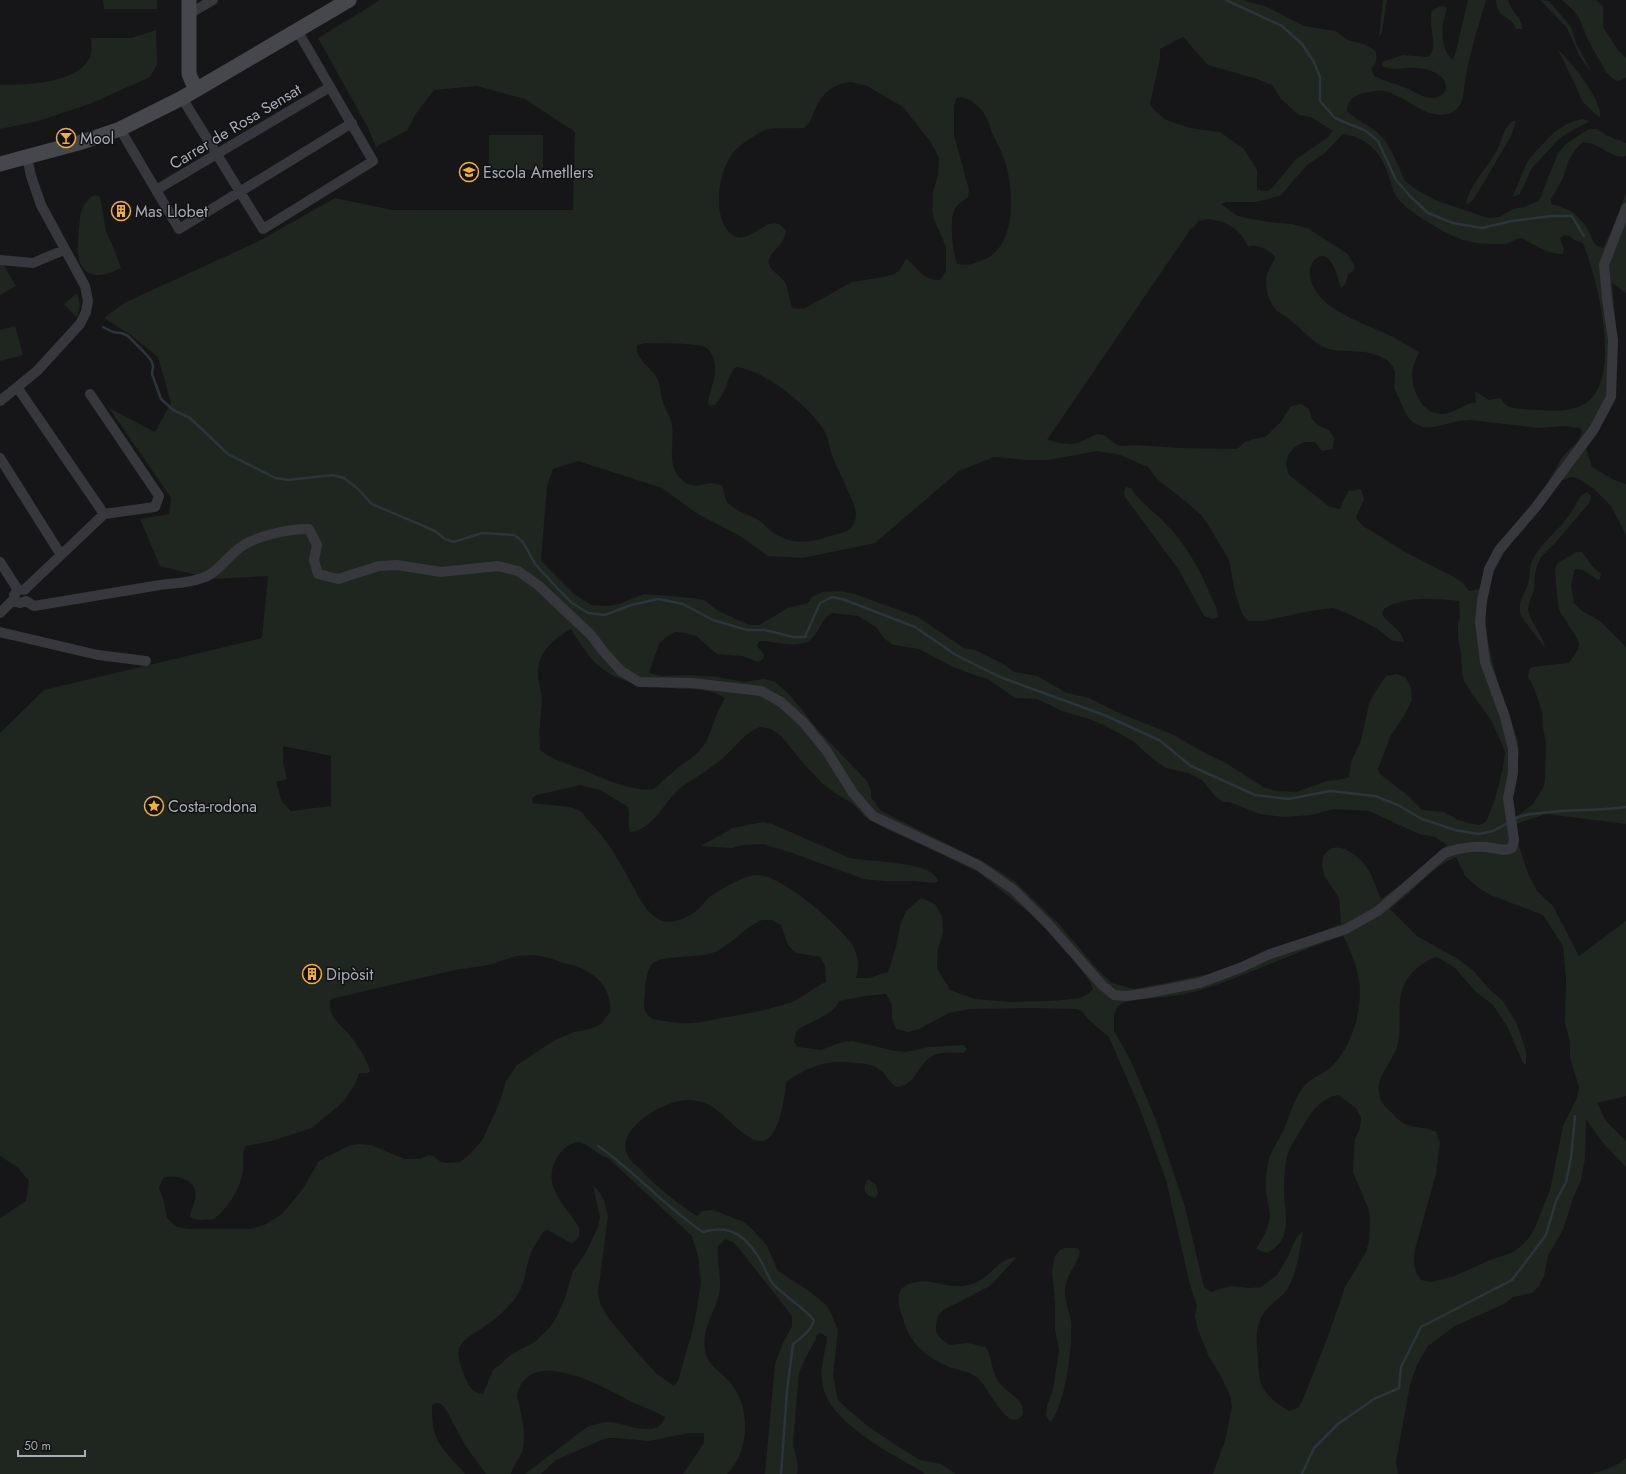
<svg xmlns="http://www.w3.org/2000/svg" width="1626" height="1474" font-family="Jost,sans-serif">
<rect width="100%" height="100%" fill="#161618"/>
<path fill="#1e261f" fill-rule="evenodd" d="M103,0H157V9H104Z
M379,0H1243L1267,7L1304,26L1335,31L1348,40L1363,44L1375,50C1378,58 1377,64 1371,68L1374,76C1384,81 1394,83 1404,87C1416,92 1435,107 1446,90C1448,71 1421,67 1407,68C1403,68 1399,69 1394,69C1390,69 1386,67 1382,66V62L1403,55L1428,57C1440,46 1427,26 1432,11L1440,6L1447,7C1446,13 1444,18 1443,23C1441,34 1443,53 1453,60L1456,51L1468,0H1486C1479,23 1472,47 1467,70C1464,81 1465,93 1461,103C1458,109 1453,113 1447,114C1425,119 1405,96 1385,91C1378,90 1368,92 1361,94C1352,97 1348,101 1347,111L1354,117L1376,131L1384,139L1392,152L1405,181L1417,190L1435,200L1488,218L1499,217L1513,209L1524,207L1538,201L1541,197L1546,183L1558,153L1567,143L1589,129H1597L1608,136L1626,143V156C1610,160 1599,140 1582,143L1575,150L1569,160L1562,180L1551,199V204C1559,206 1569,209 1575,214C1579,218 1585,224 1588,229C1592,237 1592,246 1603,248L1614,225L1626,193V293L1612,283L1618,348L1609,408L1596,435L1586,449L1592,467L1614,480L1626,484V535L1611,506L1594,489L1578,478L1571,477L1562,480C1540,507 1515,532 1499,562C1497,567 1494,571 1492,576C1473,628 1502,691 1518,741L1519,754L1512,798L1514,818L1533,804L1544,786L1545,778L1546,742L1543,728L1542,711L1534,688L1528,677L1529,670L1532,667L1539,666L1569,663C1572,659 1579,650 1579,644C1578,636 1563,619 1559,609C1558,605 1554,569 1556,566C1558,562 1564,559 1568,557C1573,554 1576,551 1582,552L1593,567L1601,574L1600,579L1598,580L1583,570L1575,569L1571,585L1574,603L1582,611L1600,621L1626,647V824L1546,814L1516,824L1519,846L1529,876L1537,891L1553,906L1579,956L1626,921V1096L1597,1103L1606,1121L1626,1141V1167L1603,1143L1586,1119L1585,1159L1581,1180L1573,1198L1563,1230L1548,1256L1544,1276L1539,1286L1532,1293L1513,1297L1504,1304L1455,1326L1428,1346L1417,1365L1410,1385L1398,1451L1396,1461L1398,1474H1213L1225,1441L1232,1406L1230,1395L1221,1376L1209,1357L1197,1327L1195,1316L1197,1306L1190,1285L1166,1180L1140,1109L1109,1037L1088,1019L1082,1011L1076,1009L1029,1008L970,1009L949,1013L919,1029L908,1032L896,1029L892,1018V1005L886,994L865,996L839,1001C834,1014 811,1022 800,1028L796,1032L794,1042L798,1047L821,1050L842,1042L853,1041L895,1051L906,1052L928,1047L964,1045L967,1049L963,1053C953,1053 942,1051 932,1056C918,1064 915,1087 896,1087C889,1082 886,1074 879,1069C872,1064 863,1063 855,1063C827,1059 809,1066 786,1082C785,1096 780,1137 763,1141C747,1144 724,1112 709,1105C704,1102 697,1101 691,1100C669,1098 620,1124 626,1151C628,1158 633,1163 639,1168C656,1186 676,1203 697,1216L702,1211L713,1210L744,1222L752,1229L767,1246L778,1271L812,1293L826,1305L831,1313L838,1330L833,1376L838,1400L844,1406L869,1427L896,1445L920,1460L941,1464L956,1474C947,1474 934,1474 925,1474C922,1472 918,1469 915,1467C888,1453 835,1423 825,1393C817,1373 825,1357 827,1337L820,1333L817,1335L815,1341L805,1359L799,1373L793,1444L798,1466L797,1474H765L775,1364L783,1343L792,1326V1316L741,1251L734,1243L725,1239L718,1246C717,1261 721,1275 720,1289C717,1311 701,1327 705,1351C708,1367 725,1374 733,1386C751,1411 749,1452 727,1474H683L704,1443V1433H689L649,1441L616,1438H606L556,1460L541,1474H525L587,1427C595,1424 603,1422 611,1422C628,1424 657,1440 665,1417C653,1410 640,1406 628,1400C602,1386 529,1345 517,1395C521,1413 527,1434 522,1452C519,1460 513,1465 511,1474H486L465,1445L445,1408C441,1403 438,1402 432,1405C432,1426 433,1438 448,1455C453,1462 460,1467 465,1474H0V1218L26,1201L29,1181L17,1167L0,1156V733L44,690L262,638L268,576L213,579L160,566L140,519L169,514L171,498L109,408L155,432L171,403L158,357L132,336L104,318L124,303L259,241L335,198L392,210H573L575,132L525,99L477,86L434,90L415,115L408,130L376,147L368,128L318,38L374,4ZM1183,37L1208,65L1257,79L1272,85L1281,99L1299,115L1311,117L1333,131L1327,138L1296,159L1272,188L1267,191L1257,190V170L1244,149L1220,132L1190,128L1166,120L1154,110L1150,104L1160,59V49ZM851,82L867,86L903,107L930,141L939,158L938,175L933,192L932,209L934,219L946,247V271L940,280C920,280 919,267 906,259L899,271L894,274L884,277L852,282L805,308L798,309L792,308C790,302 788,286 784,281C780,275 766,268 769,260C772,249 784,246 786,231C769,204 746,258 726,228C713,209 719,171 733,153C739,145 755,135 765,130C773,127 794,129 804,128C811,123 812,116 815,109C822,93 834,83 851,82ZM959,97C972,98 983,109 988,121C990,125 991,131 993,135C999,146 1004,157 1007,169C1014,197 1015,248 983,260C973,264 968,266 957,264C953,253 948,217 956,207C959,203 964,201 968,197L969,190L954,135V107L956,99ZM1343,134C1368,137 1382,154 1389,177C1392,187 1394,196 1402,203C1415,216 1453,239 1471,242C1481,244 1494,244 1504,244C1510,244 1515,238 1521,238C1525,239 1529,242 1532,244C1542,249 1551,254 1563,254L1564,249L1560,238L1565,235L1570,236L1574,240L1583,243C1597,278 1623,378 1586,403C1572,412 1555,411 1539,410C1529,409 1514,410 1506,405C1503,403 1502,400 1500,398L1489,400L1475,391L1476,402C1464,404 1454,413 1444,414C1423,416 1412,391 1412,373C1413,366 1416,359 1419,352C1411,348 1403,342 1395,338C1369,324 1314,311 1310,275C1308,263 1321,248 1331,262C1336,269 1338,279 1341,288L1345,285L1348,275L1354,270L1355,267L1348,254L1309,229L1292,224L1268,222L1246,218L1236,215L1221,204L1226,202H1255L1265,200L1281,195L1307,165L1325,153ZM1208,219C1226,221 1241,229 1248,247C1257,243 1269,250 1275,257C1273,264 1266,271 1266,280C1266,288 1268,299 1273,306C1277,312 1284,315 1290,320C1304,330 1314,346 1332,350L1365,352L1377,355L1387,360L1393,367L1395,372L1394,388L1407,416L1414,423L1423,427H1434L1459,421L1470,420L1538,428L1565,426L1580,428L1582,432L1578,441L1563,456L1535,504L1479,589L1469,591L1463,583L1454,577L1407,553L1363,526L1356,518L1364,499L1361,489L1349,491L1344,499L1340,509L1330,507L1289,475L1286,465L1288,455L1295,447L1304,442H1315L1322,451L1333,449L1334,438L1329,430L1319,426L1312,419L1309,409L1301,404L1291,406L1280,423L1265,437L1254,439L1245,442L1237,449L1179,448L1136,445L1122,446L1117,445L1104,435L1097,434L1078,443L1070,444L1060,443L1047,440L1190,230L1199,221ZM645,343C657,344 698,342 707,348C712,352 715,361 715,367C716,379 709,392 708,404L710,406L715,405C718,401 722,396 724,391C729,382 728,375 736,367C764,370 806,404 822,427C828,435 829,446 832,455C836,466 841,476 846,486C850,498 860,510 854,523C850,533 840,533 831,536C809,543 791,546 771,531C766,527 762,522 757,519C748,515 731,509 726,500C724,496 724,490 722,486C706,477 697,495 680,478C666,464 675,442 672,425C671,416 665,410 663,402C660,394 661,386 657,378C651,367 635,360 637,345ZM1097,451L1120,455L1148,467L1158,480L1185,501L1201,515L1207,523L1229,560L1235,592L1242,614L1249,621H1263L1310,611L1333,608L1351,615L1376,628L1393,641L1404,642C1402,629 1388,624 1382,614L1384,609C1403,596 1437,598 1459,601L1460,618L1458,622V638L1461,653L1462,671L1464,681L1472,694L1491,720L1502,744L1505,753L1503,768L1495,799L1487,820L1484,823L1479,825L1468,823L1458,820L1444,812L1422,810L1406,794L1380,774L1378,769L1391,735L1404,716L1412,700L1411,688L1406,678L1397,674L1386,676L1374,694L1369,704L1361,740L1351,762L1349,777L1339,780L1327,781L1296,792L1277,791L1265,788L1226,763L1205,753L1174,735L1119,713L1089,698L1067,693L1037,676L1014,672L1005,665L975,650L964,648L918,617L855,594L839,591L822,592L812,597L809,602L805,604L788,608L759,625H749L717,610L704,600L693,598L644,594L619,604L608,606L591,605L573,593L541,561L547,486L553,469L578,461L662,488L696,513L740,536L768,556L803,558L875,543L959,471L994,457L1028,460H1048ZM832,613L858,616L876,627L885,639L893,645L919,649L951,666L977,676L988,679L1015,698L1037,699L1062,711L1089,719L1104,725L1133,741L1154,760L1166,768L1188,773L1202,780L1215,796L1223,802H1229L1260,814L1283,817L1312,815L1333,809L1369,811L1419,834L1435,837L1447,845L1402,884L1381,899C1376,888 1373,875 1365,865C1358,856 1344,845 1333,848C1329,849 1326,853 1323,856L1322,867L1325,877L1339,898L1341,924L1209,974L1135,989L1126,987L1112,983L1098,970L1058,923L1013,880L986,863L881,811L871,797V791L867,781L819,731L788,693L775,682L764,679L744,682L717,677L688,675L662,676L649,673L659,644L666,637L675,632L685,633L696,636L717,654L742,656L758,662L763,659L764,654L757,646L759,641C778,641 806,653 817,632C822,624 824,617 832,613ZM571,629C579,641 587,656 599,666C622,686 655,687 683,689C698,689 713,690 725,698L718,711L706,743L695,755L675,770L654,789C631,793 597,775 576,767C563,762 551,759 540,750C540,741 539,733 540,725C540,717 542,709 542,700C542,694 540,689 539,682C534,656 550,641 571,629ZM760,727L771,729L781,736L804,764L823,784L835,793L852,803L865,817L888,830L915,842L978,872L1036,918L1067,951L1090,982L1093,989L1088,994L1080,998L1052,1001L1010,1002L975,999L950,990L937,968L938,949L943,932L942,916L935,904L921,898L906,911L900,926L896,947L888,972L869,978H856C860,968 858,955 853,946C841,926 779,872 755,875C744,876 719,890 710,897C705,901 702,907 697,910C688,918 669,926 658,919C645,912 635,890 628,877C617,857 605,837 589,821C585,817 583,812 578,810C565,804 548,806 533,803L532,798L537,795L580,785L600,790L628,807C631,815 627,823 630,832C652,831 665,801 680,788C692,779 706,772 718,762C733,751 742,734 760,727ZM283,746L331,756V806L291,811L282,802L276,782L287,779L283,761ZM1456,857L1465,876L1480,889L1493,896L1543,915L1563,946L1566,978L1565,1023L1570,1042V1058L1579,1087L1577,1098L1563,1126L1550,1190L1534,1230L1528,1239L1520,1247L1511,1253L1490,1260L1452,1277L1431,1282L1421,1280C1413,1269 1413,1262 1415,1249L1436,1174L1440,1142L1436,1132C1426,1127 1417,1128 1407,1125C1400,1122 1396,1117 1391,1112C1387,1108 1382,1104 1381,1100C1372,1080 1391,1065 1397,1047C1403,1026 1395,1003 1405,983C1411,971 1424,961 1437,957L1455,968L1476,992L1493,1005L1508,1028L1523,1063L1526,1065V1051L1517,1024L1503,1001L1489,989L1474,971L1458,959L1417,936L1390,909C1395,904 1401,900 1407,895C1423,881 1436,865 1456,857ZM762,920H772L781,925L788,945L796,953L820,957L825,966L826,982C814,987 804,997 792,1002C769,1010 745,1014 721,1018C711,1020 701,1023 691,1023C682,1024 673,1022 664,1021C659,1020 653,1020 650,1017C642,1011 644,1000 645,992C645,984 647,968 653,963C661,956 696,957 709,954C730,948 742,928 762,920ZM1343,936C1351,950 1360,974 1360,990C1360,1017 1351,1047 1332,1066C1325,1074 1312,1077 1305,1085C1295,1096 1290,1115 1284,1129C1280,1138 1274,1146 1270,1156C1267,1165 1265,1178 1266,1189C1266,1200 1272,1211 1269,1222C1267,1232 1261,1241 1256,1249L1267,1253C1272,1250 1277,1247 1281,1241C1291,1226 1283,1203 1284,1187C1284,1177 1285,1165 1287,1156C1291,1144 1299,1134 1305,1123C1313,1109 1322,1098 1338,1095L1356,1108L1361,1118L1360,1128L1355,1139L1354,1150L1353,1172L1369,1210L1370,1220L1369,1241L1366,1252L1345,1287L1327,1339L1303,1399L1298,1408L1289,1411C1281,1406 1270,1399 1265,1391C1258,1381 1259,1370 1258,1359C1257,1342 1254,1329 1263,1314C1271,1302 1286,1296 1291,1282C1298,1267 1300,1248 1303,1231L1296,1238L1288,1257L1277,1275L1261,1287L1250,1288L1230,1286L1211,1292L1204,1287L1185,1207L1156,1120L1130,1059L1114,1031V1015L1118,1006L1125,1002C1149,997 1173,998 1197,991C1247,976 1294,952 1343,936ZM531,955C543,956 549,958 561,962C566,964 571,965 576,966C597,974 612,989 610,1012L601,1024L590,1029L574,1032L553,1041L517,1065L506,1081L500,1101L483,1139L471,1153L460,1162L446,1163L441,1162L433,1156L429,1155L420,1159H405L371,1145L359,1144L351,1145L326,1157L318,1162L303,1189L282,1214L264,1225L250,1229H188L177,1227L167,1218L164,1202L159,1188L163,1178C173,1174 193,1178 195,1191C197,1200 191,1208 190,1217L199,1220L214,1219C228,1208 241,1188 243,1170C244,1162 241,1153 246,1146L272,1141L312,1128L343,1102L356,1083L359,1073H368L370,1071C367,1060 359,1047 352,1038C344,1027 325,1016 331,999L455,970L489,965L516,956ZM578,1142C590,1144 597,1156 608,1158L692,1236L698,1256L701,1283L694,1325L678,1381L674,1386L657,1374L642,1358L609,1319L600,1303L598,1293L608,1216L604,1200L598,1190L593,1186L600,1217L598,1227L585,1254L573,1271L564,1301L557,1316L551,1326L536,1341L509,1356L501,1364L493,1370L483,1394C474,1394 469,1387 466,1379C450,1343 461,1343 488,1324C499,1317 511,1305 518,1294C525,1284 525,1270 529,1259C531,1250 538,1240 543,1232L548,1230L571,1243C579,1241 580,1235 579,1227C564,1203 540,1186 558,1156C563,1149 569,1143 578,1142Z
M1383,0H1387L1382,32L1380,36H1379Z
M1496,0H1508C1510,11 1523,18 1522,29H1516C1515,27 1514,25 1513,23C1505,15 1497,16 1496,0Z
M1540,0L1549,1L1571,27L1576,43L1592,73L1580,57L1567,28Z
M1562,0H1596L1603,6V27L1618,50L1626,58V78L1618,81L1613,79L1606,72L1588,40L1580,20L1574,11Z
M156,30L157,65L150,77L92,103L38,121L0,129V85C25,85 82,84 91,54C92,49 91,43 91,38H132Z
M1558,50C1570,60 1603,101 1600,117L1595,114L1582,101L1576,86Z
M1583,119L1590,121L1566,134L1557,141L1532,168L1520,194L1512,197C1518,186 1522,172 1528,161C1531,156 1536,151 1540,147C1554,132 1562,123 1583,119Z
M1513,121H1516L1511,136L1474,199L1468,204L1466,203C1471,182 1489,167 1498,148C1502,139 1505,126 1513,121Z
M489,135H543V170H489Z
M96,195L100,197L101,201L106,232L112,244L121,268C114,271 107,275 100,275C74,276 77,246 79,229C80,219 80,207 88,200C90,197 93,196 96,195Z
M0,263L3,264L16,286L0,295Z
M77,293C80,302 81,310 76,317L64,304Z
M15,326L23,355L0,361V330Z
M1126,487L1131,488C1140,502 1153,511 1165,523C1184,542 1199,567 1209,592C1213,601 1218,608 1218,617L1213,619L1204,616L1179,570L1125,497L1124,492Z
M1587,492L1591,496L1590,502L1556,542L1541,557L1538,563L1535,573L1534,590L1529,603L1528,610L1531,619L1543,640L1545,648L1521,616C1517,604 1523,597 1527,587C1531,578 1528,568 1533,559C1542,542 1559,530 1570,514C1576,506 1578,496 1587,492Z
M763,822L772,824L850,858C868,862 934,861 938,881L935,883L913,881H884L864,879L792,853L763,844L744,845L732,848L701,846L733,828Z
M868,1179L876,1185L878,1194L875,1198C864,1196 862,1188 868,1179Z
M1066,1248H1077L1080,1251C1078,1265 1065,1275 1065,1290C1064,1301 1070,1312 1071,1323C1073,1344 1065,1408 1050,1422L1046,1415L1047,1406L1053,1389L1059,1350L1055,1330V1303L1052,1271L1055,1256L1060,1250Z
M1015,1257H1017L990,1286L943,1310L938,1316L936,1325V1332L941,1339L950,1345L968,1343L986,1347C993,1359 991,1374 1001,1385C1009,1394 1024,1399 1023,1414C1009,1436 988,1387 978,1378C969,1371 957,1370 947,1366C924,1356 909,1342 903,1318C899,1307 896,1299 901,1289C923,1272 941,1289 964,1286C991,1282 993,1261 1015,1257Z
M1626,1458V1474H1590C1602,1471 1616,1467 1626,1458Z"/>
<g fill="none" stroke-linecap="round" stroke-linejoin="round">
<path stroke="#2c353c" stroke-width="2.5" d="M1226,0L1282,26L1302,44L1314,62L1320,77V101L1335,118L1366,131L1378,141L1396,180L1410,196L1428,213L1453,223L1482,228L1512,221L1551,216H1572L1584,236
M103,327L113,332L121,333L128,336L143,351L151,360L153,366L152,374L161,399L173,410L190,418L228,454L275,478L288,480L333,475L344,478L357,488L372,504L435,531L445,539L454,542L482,533L514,535L523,542L535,564L558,589L572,603L588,613L605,615L631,605L658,599L683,604L713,620L747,630H765L793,637H805L820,603L832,597L845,600L915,627L956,655L1000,677L1104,715L1159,740L1191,766L1255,795L1288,799L1330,791L1375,796L1398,805L1422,819L1455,830L1479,834L1493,831L1508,823
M1514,819C1523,814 1531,814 1541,813C1569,809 1598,811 1626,807
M598,1146C636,1172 665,1207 703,1232C732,1223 749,1239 762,1263C766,1270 769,1280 774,1285C787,1298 802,1306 814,1320C811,1331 802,1337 793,1344L787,1391L781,1474
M1302,1474L1314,1448L1338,1424L1374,1399L1399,1388L1401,1367L1421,1327L1512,1280L1546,1235L1556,1201L1566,1182L1571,1158L1575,1116"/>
<path stroke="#37383d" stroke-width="10" d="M189,14L213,0
M182,98L263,229L373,161L297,30
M120,129L179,229L352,123
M156,190L330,87
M0,260L33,263L64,250
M17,387L104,514
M0,401L37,371L80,324L86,312L88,301L85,286L41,205L31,176L27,157
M0,458L61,555
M0,562L18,590
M18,590L14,595L15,601L20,603L26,601
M24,590L104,514L155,507L159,496L90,394
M26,601L34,606C74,599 114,593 154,586C170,583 186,584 202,578C216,574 226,559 237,550C252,536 289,529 309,529L317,545L314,560L318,574L338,579L379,566L397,565L441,572L498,566L518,571L538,585L591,635L603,651L621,671L639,682L692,683L761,691L781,702L804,723L826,750L853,793L873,816L978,865L1014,890L1049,925L1102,985L1114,995L1126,996L1148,993L1199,983L1240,968L1270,954L1346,929L1378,911L1445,853C1458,848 1472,846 1487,847C1495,848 1504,852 1512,848L1514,840L1508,798L1513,773V749L1505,717L1485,662L1480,622L1482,601L1489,569L1499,550L1536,507L1594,429L1611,397L1613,340L1607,299L1604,265L1626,208
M0,613L14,599
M0,632L98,655L146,661"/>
<path stroke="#45474d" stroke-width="15" d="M189,0V74L196,90
M0,164L82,142L120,129L182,98L349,0"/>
</g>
<defs>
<symbol id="bar-ring" viewBox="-11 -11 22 22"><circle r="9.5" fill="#111113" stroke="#f2b134" stroke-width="1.5"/><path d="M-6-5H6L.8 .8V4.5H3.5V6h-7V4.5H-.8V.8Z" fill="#f2b134"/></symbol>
<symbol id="school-ring" viewBox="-11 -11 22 22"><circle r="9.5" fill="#111113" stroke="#f2b134" stroke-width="1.5"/><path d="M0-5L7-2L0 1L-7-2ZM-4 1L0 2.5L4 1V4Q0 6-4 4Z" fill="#f2b134"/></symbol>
<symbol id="building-ring" viewBox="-11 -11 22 22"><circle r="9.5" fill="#111113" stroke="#f2b134" stroke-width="1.5"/><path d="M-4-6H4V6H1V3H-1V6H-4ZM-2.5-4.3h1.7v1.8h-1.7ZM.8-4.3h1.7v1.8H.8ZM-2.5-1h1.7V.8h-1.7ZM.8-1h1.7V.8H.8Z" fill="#f2b134"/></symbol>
<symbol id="sight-ring" viewBox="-11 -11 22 22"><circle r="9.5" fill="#111113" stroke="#f2b134" stroke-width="1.5"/><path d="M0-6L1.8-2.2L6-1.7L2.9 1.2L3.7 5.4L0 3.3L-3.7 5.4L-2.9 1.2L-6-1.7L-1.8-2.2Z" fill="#f2b134"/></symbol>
</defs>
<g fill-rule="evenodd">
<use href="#bar-ring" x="55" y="127" width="22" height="22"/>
<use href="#school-ring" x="458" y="161" width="22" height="22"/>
<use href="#building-ring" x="110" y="200" width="22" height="22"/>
<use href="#sight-ring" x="143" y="795" width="22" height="22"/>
<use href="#building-ring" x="301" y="963" width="22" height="22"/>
</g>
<g text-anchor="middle" stroke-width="3" stroke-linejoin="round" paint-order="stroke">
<g font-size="16" fill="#a8adb8" stroke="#111113">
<text transform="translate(235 126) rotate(-31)" y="6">Carrer de Rosa Sensat</text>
</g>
<g font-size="16" fill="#a8adb8" stroke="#111113" text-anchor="start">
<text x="80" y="144">Mool</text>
<text x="483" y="178">Escola Ametllers</text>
<text x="135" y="217">Mas Llobet</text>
<text x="168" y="812">Costa-rodona</text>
<text x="326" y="980">Dipòsit</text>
</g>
</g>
<path d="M18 1450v6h67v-6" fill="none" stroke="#a8adb8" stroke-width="2"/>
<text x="24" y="1450" font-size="12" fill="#a8adb8" stroke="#111113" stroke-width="3" paint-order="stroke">50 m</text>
</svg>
